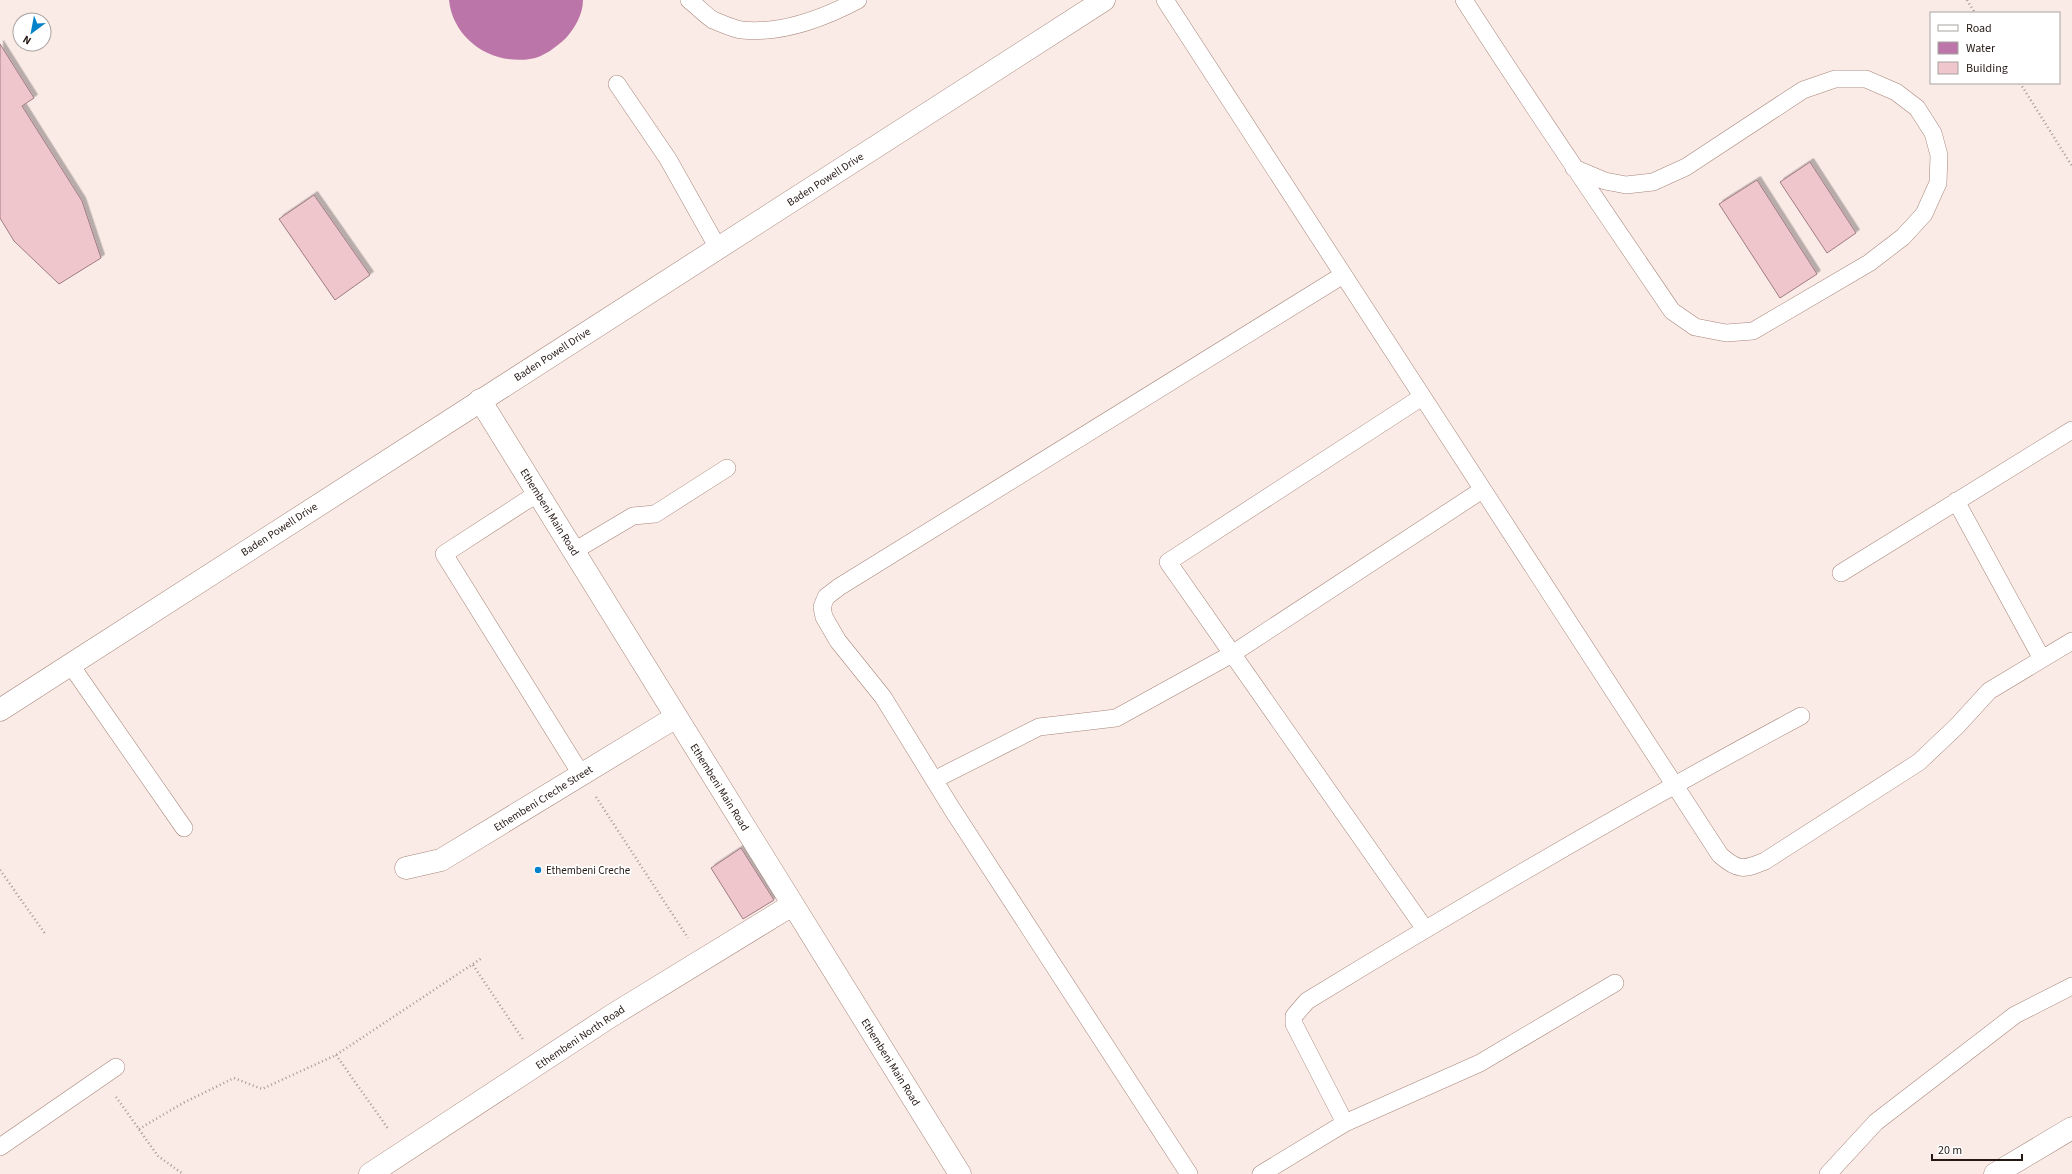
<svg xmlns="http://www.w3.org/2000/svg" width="2072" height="1174" font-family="'Source Sans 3',sans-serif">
<defs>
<filter id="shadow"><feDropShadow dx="3.5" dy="-3.5" stdDeviation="0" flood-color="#0004"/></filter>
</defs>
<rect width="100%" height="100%" fill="#faebe6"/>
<path fill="#bb75a9" d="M449,0H583C583,14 575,28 566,38C556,47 544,57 530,59C491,65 453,39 449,0Z"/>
<path fill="#eec6cc" stroke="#a07c82" filter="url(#shadow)" d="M0,44L34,98L22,106L82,201L101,258L59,284L14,241L0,218Z
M1810,162L1856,233L1827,253L1780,182Z
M1757,180L1817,274L1780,298L1719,204Z
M314,195L370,275L335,300L279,219Z
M741,848L774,900L743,919L711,868Z"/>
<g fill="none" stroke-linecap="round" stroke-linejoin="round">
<defs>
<path id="service" d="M689,0C697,6 705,15 713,20C721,23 733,29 742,30C781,34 824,18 858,0
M1165,0L1720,855C1738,871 1744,870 1765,861L1919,762L1957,726L1989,691L2072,641
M1464,0C1531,105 1602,208 1672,311L1695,327L1726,333L1753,331L1869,263L1903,237L1924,214L1938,183L1939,155L1933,133L1917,108L1896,92L1866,79H1835L1803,90L1686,167L1653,182L1626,185L1605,181L1574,168
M617,84L668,159L718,248
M1422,397L1168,562L1425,929
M538,493L444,554L581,774
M1956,501L2042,659
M574,551L633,516L655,514L727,468
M1841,573L2072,430
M70,664L184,828
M934,780L1039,727L1116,718L1232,654L1482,490
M1345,1123L1294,1024V1016L1307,1001C1469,902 1633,806 1801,716
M0,1147L116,1067
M1189,1174L952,809L883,697L838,641L824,617L822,607L826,597L839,587L1343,275
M1261,1174L1345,1123L1480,1063L1615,983
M1828,1174L1876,1122L2015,1015L2072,986"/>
<path id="minor" d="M480,400L960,1174
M406,868L441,860L676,717
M370,1174L611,1016L792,905
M1995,1174L2072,1128"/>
<path id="primary" d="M0,710L1104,0"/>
</defs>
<use href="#service" stroke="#a7857a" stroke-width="18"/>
<use href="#minor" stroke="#a7857a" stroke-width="23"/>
<use href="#primary" stroke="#a7857a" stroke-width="23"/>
<path stroke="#a59793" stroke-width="2.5" stroke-dasharray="1 3" stroke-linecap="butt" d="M1967,0L1975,13
M2020,83L2072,166
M596,797L688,938
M0,870L46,935
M473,965L524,1041
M336,1055L389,1130
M116,1097L158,1156L183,1174
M139,1129L183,1103L234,1078L262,1089L336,1055L482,958"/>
<use href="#service" stroke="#fff" stroke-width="17"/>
<use href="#minor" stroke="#fff" stroke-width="22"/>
<use href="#primary" stroke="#fff" stroke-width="22"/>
</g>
<circle fill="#0282ca" stroke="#fff" stroke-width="1.5" cx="538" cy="870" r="4"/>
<g text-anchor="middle" stroke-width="3.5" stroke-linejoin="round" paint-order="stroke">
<g font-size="11" fill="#261915" stroke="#fff">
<text transform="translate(825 179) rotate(-33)" y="4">Baden Powell Drive</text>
<text transform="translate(552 354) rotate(-33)" y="4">Baden Powell Drive</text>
<text transform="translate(550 512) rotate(58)" y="4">Ethembeni Main Road</text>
<text transform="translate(279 529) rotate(-33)" y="4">Baden Powell Drive</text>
<text transform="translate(720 787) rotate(58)" y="4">Ethembeni Main Road</text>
<text transform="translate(543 798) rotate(-32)" y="4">Ethembeni Creche Street</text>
<text transform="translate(580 1037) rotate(-34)" y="4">Ethembeni North Road</text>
<text transform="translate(891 1062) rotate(58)" y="4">Ethembeni Main Road</text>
</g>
<g font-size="11" fill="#261915" stroke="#fff" text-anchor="start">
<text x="546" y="874">Ethembeni Creche</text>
</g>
</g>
<rect x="1930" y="12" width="130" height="72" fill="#ffffff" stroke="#a8a3a1"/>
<rect x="1938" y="25" width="20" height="6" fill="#ffffff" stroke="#a8a3a1"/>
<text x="1966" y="32" font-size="12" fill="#261915">Road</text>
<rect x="1938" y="42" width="20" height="12" fill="#bb75a9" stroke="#a8a3a1"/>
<text x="1966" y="52" font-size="12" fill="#261915">Water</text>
<rect x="1938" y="62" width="20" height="12" fill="#eec6cc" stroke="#a8a3a1"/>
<text x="1966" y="72" font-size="12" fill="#261915">Building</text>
<g transform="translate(32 32) rotate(212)"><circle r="19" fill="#ffffff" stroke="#a8a3a1"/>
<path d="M0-3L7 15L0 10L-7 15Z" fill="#0282ca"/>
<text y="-6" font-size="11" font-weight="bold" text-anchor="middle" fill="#261915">N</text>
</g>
<path d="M1932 1154v6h90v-6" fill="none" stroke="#261915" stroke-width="2"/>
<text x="1938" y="1154" font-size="12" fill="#261915" stroke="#ffffff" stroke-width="3" paint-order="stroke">20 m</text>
</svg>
